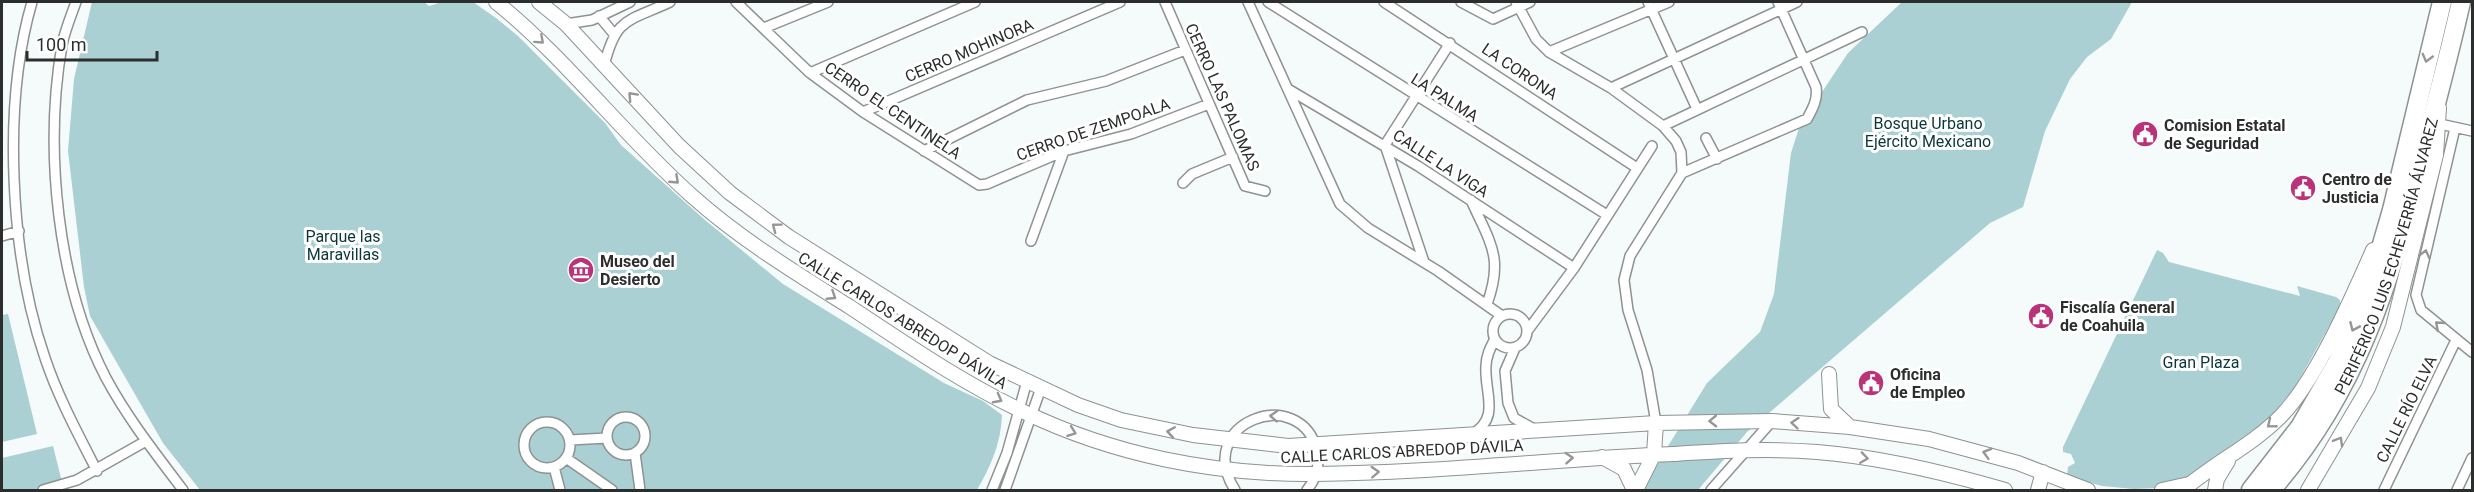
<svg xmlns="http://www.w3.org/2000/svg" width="2474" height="492" font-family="Roboto,sans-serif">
<rect width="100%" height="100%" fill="#f5fafa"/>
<path fill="#aad0d3" d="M92,2H424L429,6L442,2H473L496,18L518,36L605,123L621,145L705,220L783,284L944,383L983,401L1002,415C1001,443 991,466 977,490H200L163,443L90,316L84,287L68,151L74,79Z
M1902,2H2132L2111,39L2087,57L2070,79L2045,131L2023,207L1990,223L1747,432L1698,490H1641L1707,383L1760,332L1774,294L1791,153L1800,125L1848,53Z
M2157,250L2163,253L2169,262L2300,296L2297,286L2336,297L2340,300V307L2295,387L2270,418L2184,480L2158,488L2134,489L2102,486L2067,476L2068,467L2075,463L2071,454L2063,452V447Z
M8,314L37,434L2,442V315Z
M53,446L64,490H2V458Z"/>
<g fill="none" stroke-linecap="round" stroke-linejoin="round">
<defs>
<path id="street" d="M32,2C2,105 10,257 45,358C58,397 78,434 97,471
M76,2C71,16 65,30 62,45C44,149 57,284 106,378C128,419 156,454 183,490
M736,2L810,73L863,112L979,185L987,184L1064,151L1131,134L1209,104
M1165,2L1245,186L1265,191
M1248,2L1340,204L1368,228L1438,271L1502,316
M1268,2L1607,215
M1384,2L1637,168
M1461,2L1493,19L1530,2
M1516,2L1536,39L1549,52L1611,88L1663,126L1676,141L1681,152L1682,173L1630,256L1624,280L1628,310L1647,370L1656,423
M1648,2L1697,109
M599,16L614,34
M566,24L592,20L630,2
M764,28L828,2
M1549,52L1669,2
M604,66C616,17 627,22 670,2
M810,73L975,2
M1611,88L1797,2
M1288,89L1418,166L1574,268
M863,112L1120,2
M2440,124L2472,131
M1663,126L1862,32
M2455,128L2416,295L2421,310L2472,352
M1706,138L1717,159
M924,151L1027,100L1106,81L1185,50
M1682,173L1807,119C1813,108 1818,99 1816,87L1778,2
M1183,183L1192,174L1233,157
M1471,200C1490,243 1504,257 1487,304
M2,236L19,231
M1031,241L1064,151
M1424,262L1385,145L1450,43
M1493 331a17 17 0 1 1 34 0a17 17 0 1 1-34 0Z
M1528,330L1574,268L1652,146
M1515,348L1505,371L1508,403L1514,418L1534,429
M607 436a19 19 0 1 1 38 0a19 19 0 1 1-38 0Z
M524 445a23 23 0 1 1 46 0a23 23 0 1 1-46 0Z
M1472,434C1501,418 1484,392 1486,366C1486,356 1490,348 1495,339
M570,440L607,438
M635,453L640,490
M566,458L612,490
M554,467L560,490
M43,490L77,480L146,441
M992,490L1007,453L1027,381
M1005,490L1041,388
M1235,490C1192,422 1301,383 1317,451C1320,466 1316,479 1307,490
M1711,490L1772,421
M2384,490L2456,340
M2457,490L2472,458"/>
<path id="secondary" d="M496,2C568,60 623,135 692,196C740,239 796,273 850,307C906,344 961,382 1022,411C1113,455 1214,475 1314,474C1434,473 1554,459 1674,454C1722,451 1769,448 1817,452C1881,457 1943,472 2005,490
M539,2L566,24L679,146L730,193L789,237L989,363L1078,405L1121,420L1193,435L1288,446L1656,423L1772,421L1850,427L1929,439L2018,463L2088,490
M1829,374L1831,409L1850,427
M1602,457L1624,469L1634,490
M1636,490L1654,454L1656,423
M2038,490L2043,472
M2162,490L2189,484
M2183,490C2214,463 2253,445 2282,415C2317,378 2352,298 2373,250
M2215,490L2217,479L2228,461
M2308,490L2368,388L2393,327L2436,155L2439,108"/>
<g id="highway">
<path d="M2251,490L2300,427L2337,363L2366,299L2392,210L2442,2"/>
<path id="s1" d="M2271,490C2357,392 2389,285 2421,161C2435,108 2449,55 2461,2"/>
</g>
</defs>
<use href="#street" stroke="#8e9292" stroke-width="12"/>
<use href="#secondary" stroke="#8e9292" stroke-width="16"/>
<use href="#highway" stroke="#8e9292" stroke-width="21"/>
<use href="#street" stroke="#fff" stroke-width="9"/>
<use href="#secondary" stroke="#fff" stroke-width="14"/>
<use href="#highway" stroke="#fff" stroke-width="18"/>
</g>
<defs><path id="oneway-chevron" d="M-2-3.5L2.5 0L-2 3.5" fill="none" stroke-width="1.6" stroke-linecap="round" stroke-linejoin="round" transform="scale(1.5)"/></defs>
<g stroke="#969696">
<use href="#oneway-chevron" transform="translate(540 40) rotate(42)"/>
<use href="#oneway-chevron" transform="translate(2427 58) rotate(105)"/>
<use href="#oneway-chevron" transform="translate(632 96) rotate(-133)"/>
<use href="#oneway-chevron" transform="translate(675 180) rotate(43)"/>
<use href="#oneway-chevron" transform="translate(776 227) rotate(-143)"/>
<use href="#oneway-chevron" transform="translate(2425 254) rotate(-76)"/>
<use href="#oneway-chevron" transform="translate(832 296) rotate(33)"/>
<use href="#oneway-chevron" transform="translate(2439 325) rotate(-139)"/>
<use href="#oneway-chevron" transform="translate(2354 327) rotate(114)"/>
<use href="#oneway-chevron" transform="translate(998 399) rotate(28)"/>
<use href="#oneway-chevron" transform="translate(1274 416) rotate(-177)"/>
<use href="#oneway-chevron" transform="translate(1713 421) rotate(179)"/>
<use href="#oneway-chevron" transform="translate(1795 423) rotate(-175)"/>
<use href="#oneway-chevron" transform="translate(2271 424) rotate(141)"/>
<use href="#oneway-chevron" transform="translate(1072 432) rotate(20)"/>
<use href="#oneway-chevron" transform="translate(1171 432) rotate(-171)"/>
<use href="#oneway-chevron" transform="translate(2339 441) rotate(-60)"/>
<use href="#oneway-chevron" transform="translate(1987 453) rotate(-164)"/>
<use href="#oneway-chevron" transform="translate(1569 458) rotate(-4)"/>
<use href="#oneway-chevron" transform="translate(1864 458) rotate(8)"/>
<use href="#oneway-chevron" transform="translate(1375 472) rotate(-3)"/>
</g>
<defs>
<symbol id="civic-disc" viewBox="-11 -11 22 22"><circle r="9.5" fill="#b83378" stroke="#fff"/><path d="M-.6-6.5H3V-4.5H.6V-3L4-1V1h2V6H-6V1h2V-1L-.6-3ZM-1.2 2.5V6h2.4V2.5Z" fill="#fff"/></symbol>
<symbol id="museum-disc" viewBox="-11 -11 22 22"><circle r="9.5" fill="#b83378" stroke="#fff"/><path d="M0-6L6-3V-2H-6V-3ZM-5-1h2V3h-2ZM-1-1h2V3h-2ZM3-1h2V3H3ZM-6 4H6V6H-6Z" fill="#fff"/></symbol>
</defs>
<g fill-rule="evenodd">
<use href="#civic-disc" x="2130" y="119" width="30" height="30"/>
<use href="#civic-disc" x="2288" y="173" width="30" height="30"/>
<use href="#museum-disc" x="566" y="255" width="30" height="30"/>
<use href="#civic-disc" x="2026" y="301" width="30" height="30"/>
<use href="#civic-disc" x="1856" y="368" width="30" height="30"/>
</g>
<g text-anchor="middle" stroke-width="6" stroke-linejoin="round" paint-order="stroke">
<g font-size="16" fill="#2c2e2e" stroke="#fff">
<text transform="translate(969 50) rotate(-23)" y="6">CERRO MOHINORA</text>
<text transform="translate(1520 71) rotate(34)" y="6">LA CORONA</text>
<text transform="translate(1223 97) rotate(66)" y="6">CERRO LAS PALOMAS</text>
<text transform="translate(1445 97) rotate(32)" y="6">LA PALMA</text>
<text transform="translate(893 110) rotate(34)" y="6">CERRO EL CENTINELA</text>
<text transform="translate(1093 129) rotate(-19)" y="6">CERRO DE ZEMPOALA</text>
<text transform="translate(1441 163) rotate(33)" y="6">CALLE LA VIGA</text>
<text dy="6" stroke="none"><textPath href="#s1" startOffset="264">PERIFÉRICO LUIS ECHEVERRÍA ÁLVAREZ</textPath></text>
<text transform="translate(903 320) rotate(32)" y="6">CALLE CARLOS ABREDOP DÁVILA</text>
<text transform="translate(2406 409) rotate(-64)" y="6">CALLE RÍO ELVA</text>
<text transform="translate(1402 451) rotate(-3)" y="6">CALLE CARLOS ABREDOP DÁVILA</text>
</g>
<g font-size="16" fill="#0b363a" stroke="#fff">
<text x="1928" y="129">Bosque Urbano<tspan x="1928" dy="18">Ejército Mexicano</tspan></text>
<text x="343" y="242">Parque las<tspan x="343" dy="18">Maravillas</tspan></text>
<text x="2201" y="368">Gran Plaza</text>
</g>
<g font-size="16" font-weight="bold" fill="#2c2e2e" stroke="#fff" text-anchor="start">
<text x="2164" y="131">Comision Estatal<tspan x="2164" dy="18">de Seguridad</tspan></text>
<text x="2322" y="185">Centro de<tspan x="2322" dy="18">Justicia</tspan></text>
<text x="600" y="267">Museo del<tspan x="600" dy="18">Desierto</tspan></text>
<text x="2060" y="313">Fiscalía General<tspan x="2060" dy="18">de Coahuila</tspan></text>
<text x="1890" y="380">Oficina<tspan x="1890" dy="18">de Empleo</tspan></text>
</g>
</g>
<rect width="2474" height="492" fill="none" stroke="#2c2e2e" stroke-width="6"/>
<path d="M27 51v9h130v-9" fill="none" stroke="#2c2e2e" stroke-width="3"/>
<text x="36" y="51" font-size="18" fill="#2c2e2e" stroke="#ffffff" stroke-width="4.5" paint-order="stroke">100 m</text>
</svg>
